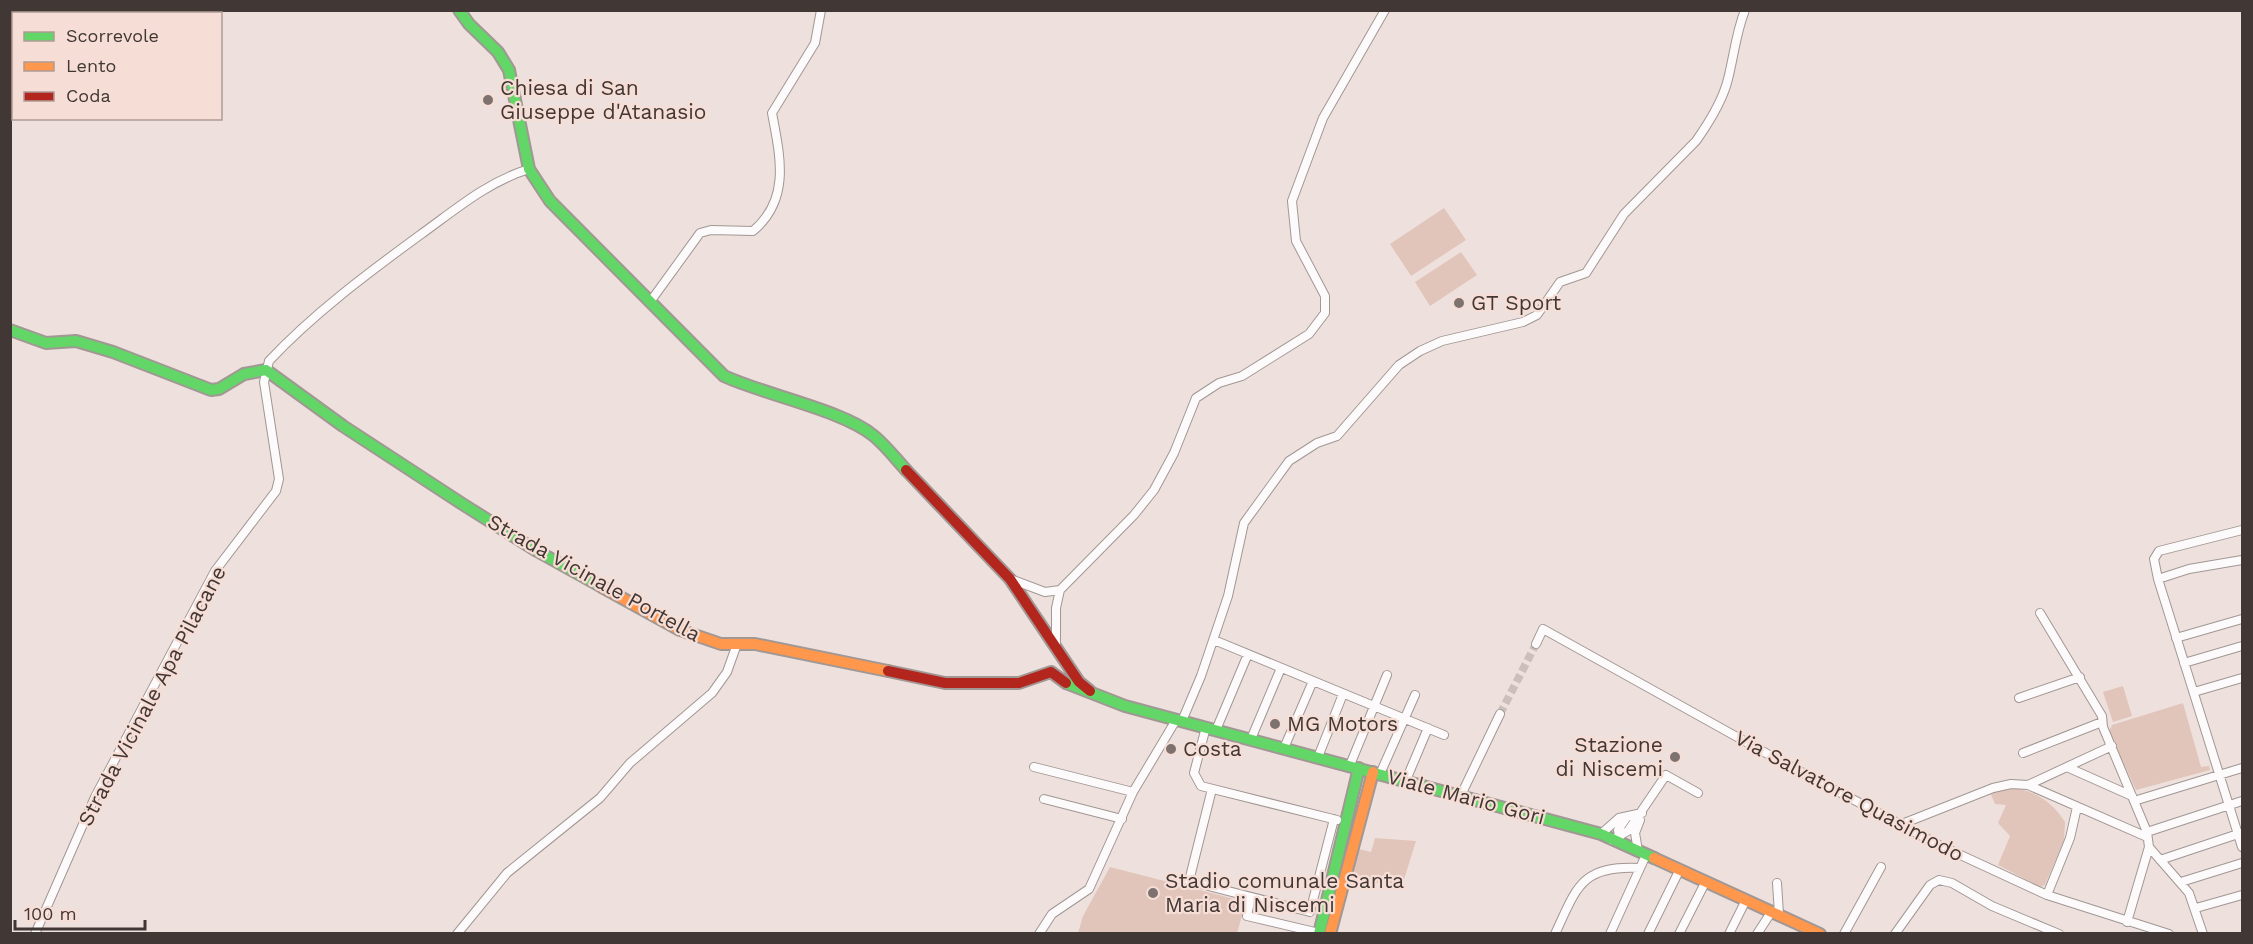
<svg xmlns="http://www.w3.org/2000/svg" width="2253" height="944" font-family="'Work Sans',sans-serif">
<rect width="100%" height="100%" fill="#eee1dd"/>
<path fill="#e1c4ba" d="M1444,208L1466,240L1411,276L1390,244Z
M1461,252L1477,275L1430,306L1415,282Z
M2123,686L2132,716L2113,722L2103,692Z
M2183,703L2201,767L2209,766L2210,770L2136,790L2109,732L2112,725Z
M2015,788C2037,792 2053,803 2065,822L2064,840L2045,885L2040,887L1998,865L2010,836L1998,823L2006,805L1995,804L1990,792Z
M1375,838L1416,841L1401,889L1351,876L1359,849L1371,852Z
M1110,867L1246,902L1237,933H1078L1083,916Z"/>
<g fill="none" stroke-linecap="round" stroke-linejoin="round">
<path stroke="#cbbfbb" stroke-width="8" stroke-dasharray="8 4" stroke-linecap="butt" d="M1500,714L1536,644"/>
<defs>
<path id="street" d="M650,302L700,233L711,230L753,231C791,199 780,156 772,113L815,43L821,10
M2242,530L2159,551L2154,559L2158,579L2242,847
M2158,579L2189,569L2242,560
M1013,580L1045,592L1060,590L1134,515L1154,490L1174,453L1196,398L1219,383L1242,376L1309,334L1325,313V296L1296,241L1292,201L1323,118L1385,10
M2040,613L2102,716L2103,727L2147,832L2149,847L2189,893L2203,934
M2176,638L2242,619
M1214,640L1444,735
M1536,644L1543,629L1773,757L1939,845L2047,895L2169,934
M1056,646V608L1060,590
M2184,663L2242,646
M2194,692L2242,678
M2019,698L2080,677
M1182,721L1201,676L1228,596L1244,523L1289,461L1317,443L1337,436L1399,365L1420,351L1442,341L1523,322L1537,315L1560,282L1586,273L1624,214L1696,141C1708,124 1723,100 1728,79C1734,55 1736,33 1745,10
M1206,727L1194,773L1201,786L1337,820
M1216,730L1248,654
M1251,739L1281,668
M1284,748L1313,681
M2023,753L2102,722
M1318,757L1343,694
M1350,765L1387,675
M1034,767L1133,792
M2069,768L2132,796
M1380,774L1415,695
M1406,780L1428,728
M2028,785L2147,837
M1212,789L1189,881L1310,912L1334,819
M1461,795L1500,714
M1044,799L1122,819
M2134,801L2242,768
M1902,824L1993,788L2011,784L2028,785L2112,746
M2147,832L2242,801
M1601,834L1619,818L1642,813
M1612,840L1628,831L1666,775L1698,793
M1620,842L1618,830L1627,817
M1638,851L1635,833L1640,820
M2160,860L2241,833
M2181,882L2242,863
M1777,883L1779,914
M2047,895L2070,838L2077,807
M1251,897L1247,916L1319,933
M2196,908L2242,895
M2127,922L2149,847
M35,934L95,797L215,571L276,491L279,479L264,382L269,361C313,314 368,273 420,235C455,210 487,182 529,169
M457,934L507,873L600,798L630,763L712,693L727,672L737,644
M1039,934L1052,914L1089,889L1133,792L1176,720
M1555,934C1577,887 1581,865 1640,868
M1610,934L1646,855
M1648,934L1680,869
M1679,934L1706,881
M1729,934L1746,900
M1757,934L1772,911
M1844,934L1881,867
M1895,934L1930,885L1939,880L1952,883L1992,906L2059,934"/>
<path id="fast" d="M459,10L469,24L498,52L509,70L529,169L550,201L724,376C765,395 843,410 874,436C886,446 896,459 906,470
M10,330L46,343L76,341L113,352L211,390L219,389L244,374L266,370L343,426L464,505L537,551L602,587
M1066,683L1125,706L1601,834L1654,858
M1319,934L1359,768"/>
<path id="slow" d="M602,587L680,630L721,644H755L888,671
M1654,858L1820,934
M1330,934L1373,772"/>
<path id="jam" d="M906,470L1010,579L1079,682L1090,691
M888,671L945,683H1019L1051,672L1066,683"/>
</defs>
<use href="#street" stroke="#a19794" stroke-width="10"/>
<use href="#fast" stroke="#a19794" stroke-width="14"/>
<use href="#slow" stroke="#a19794" stroke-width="14"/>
<use href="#jam" stroke="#a19794" stroke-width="14"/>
<use href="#street" stroke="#fcfafa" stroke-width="8"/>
<use href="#fast" stroke="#63d668" stroke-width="10"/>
<use href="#slow" stroke="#ff974d" stroke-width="10"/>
<use href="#jam" stroke="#b3261e" stroke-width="10"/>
</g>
<g fill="#7e726f" stroke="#f6ddd5" stroke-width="2">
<circle cx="488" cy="100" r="6"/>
<circle cx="1459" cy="303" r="6"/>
<circle cx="1275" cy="724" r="6"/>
<circle cx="1171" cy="749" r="6"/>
<circle cx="1675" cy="757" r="6"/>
<circle cx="1153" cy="893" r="6"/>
</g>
<g text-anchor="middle" stroke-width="4.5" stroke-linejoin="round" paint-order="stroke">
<g font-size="21" fill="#413734" stroke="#f6ddd5" text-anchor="start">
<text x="500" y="95">Chiesa di San<tspan x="500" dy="24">Giuseppe d'Atanasio</tspan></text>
<text x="1471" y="310">GT Sport</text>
<text x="1287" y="731">MG Motors</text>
<text x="1663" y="752" text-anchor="end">Stazione<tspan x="1663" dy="24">di Niscemi</tspan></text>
<text x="1183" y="756">Costa</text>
<text x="1165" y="888">Stadio comunale Santa<tspan x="1165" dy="24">Maria di Niscemi</tspan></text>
</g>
<g font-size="21" fill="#413734" stroke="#f6ddd5">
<text transform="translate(594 578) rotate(29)" y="7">Strada Vicinale Portella</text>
<text transform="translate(152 696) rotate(-62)" y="7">Strada Vicinale Apa Pilacane</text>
<text transform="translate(1849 796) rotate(28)" y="7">Via Salvatore Quasimodo</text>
<text transform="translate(1466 797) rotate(15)" y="7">Viale Mario Gori</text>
</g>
</g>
<rect width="2253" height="944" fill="none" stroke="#413734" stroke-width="24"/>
<rect x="12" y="12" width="210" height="108" fill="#f6ddd5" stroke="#ae9b95" stroke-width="1.5"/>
<rect x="24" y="32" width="30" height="9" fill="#63d668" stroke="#ae9b95" stroke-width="1.5"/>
<text x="66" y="42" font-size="18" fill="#413734">Scorrevole</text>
<rect x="24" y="62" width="30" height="9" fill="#ff974d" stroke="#ae9b95" stroke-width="1.5"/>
<text x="66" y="72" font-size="18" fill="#413734">Lento</text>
<rect x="24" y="92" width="30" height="9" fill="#b3261e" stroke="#ae9b95" stroke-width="1.5"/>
<text x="66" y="102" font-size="18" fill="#413734">Coda</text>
<path d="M15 920v9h130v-9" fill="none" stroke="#413734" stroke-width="3"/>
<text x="24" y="920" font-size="18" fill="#413734" stroke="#f6ddd5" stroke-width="4.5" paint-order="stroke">100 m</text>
</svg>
